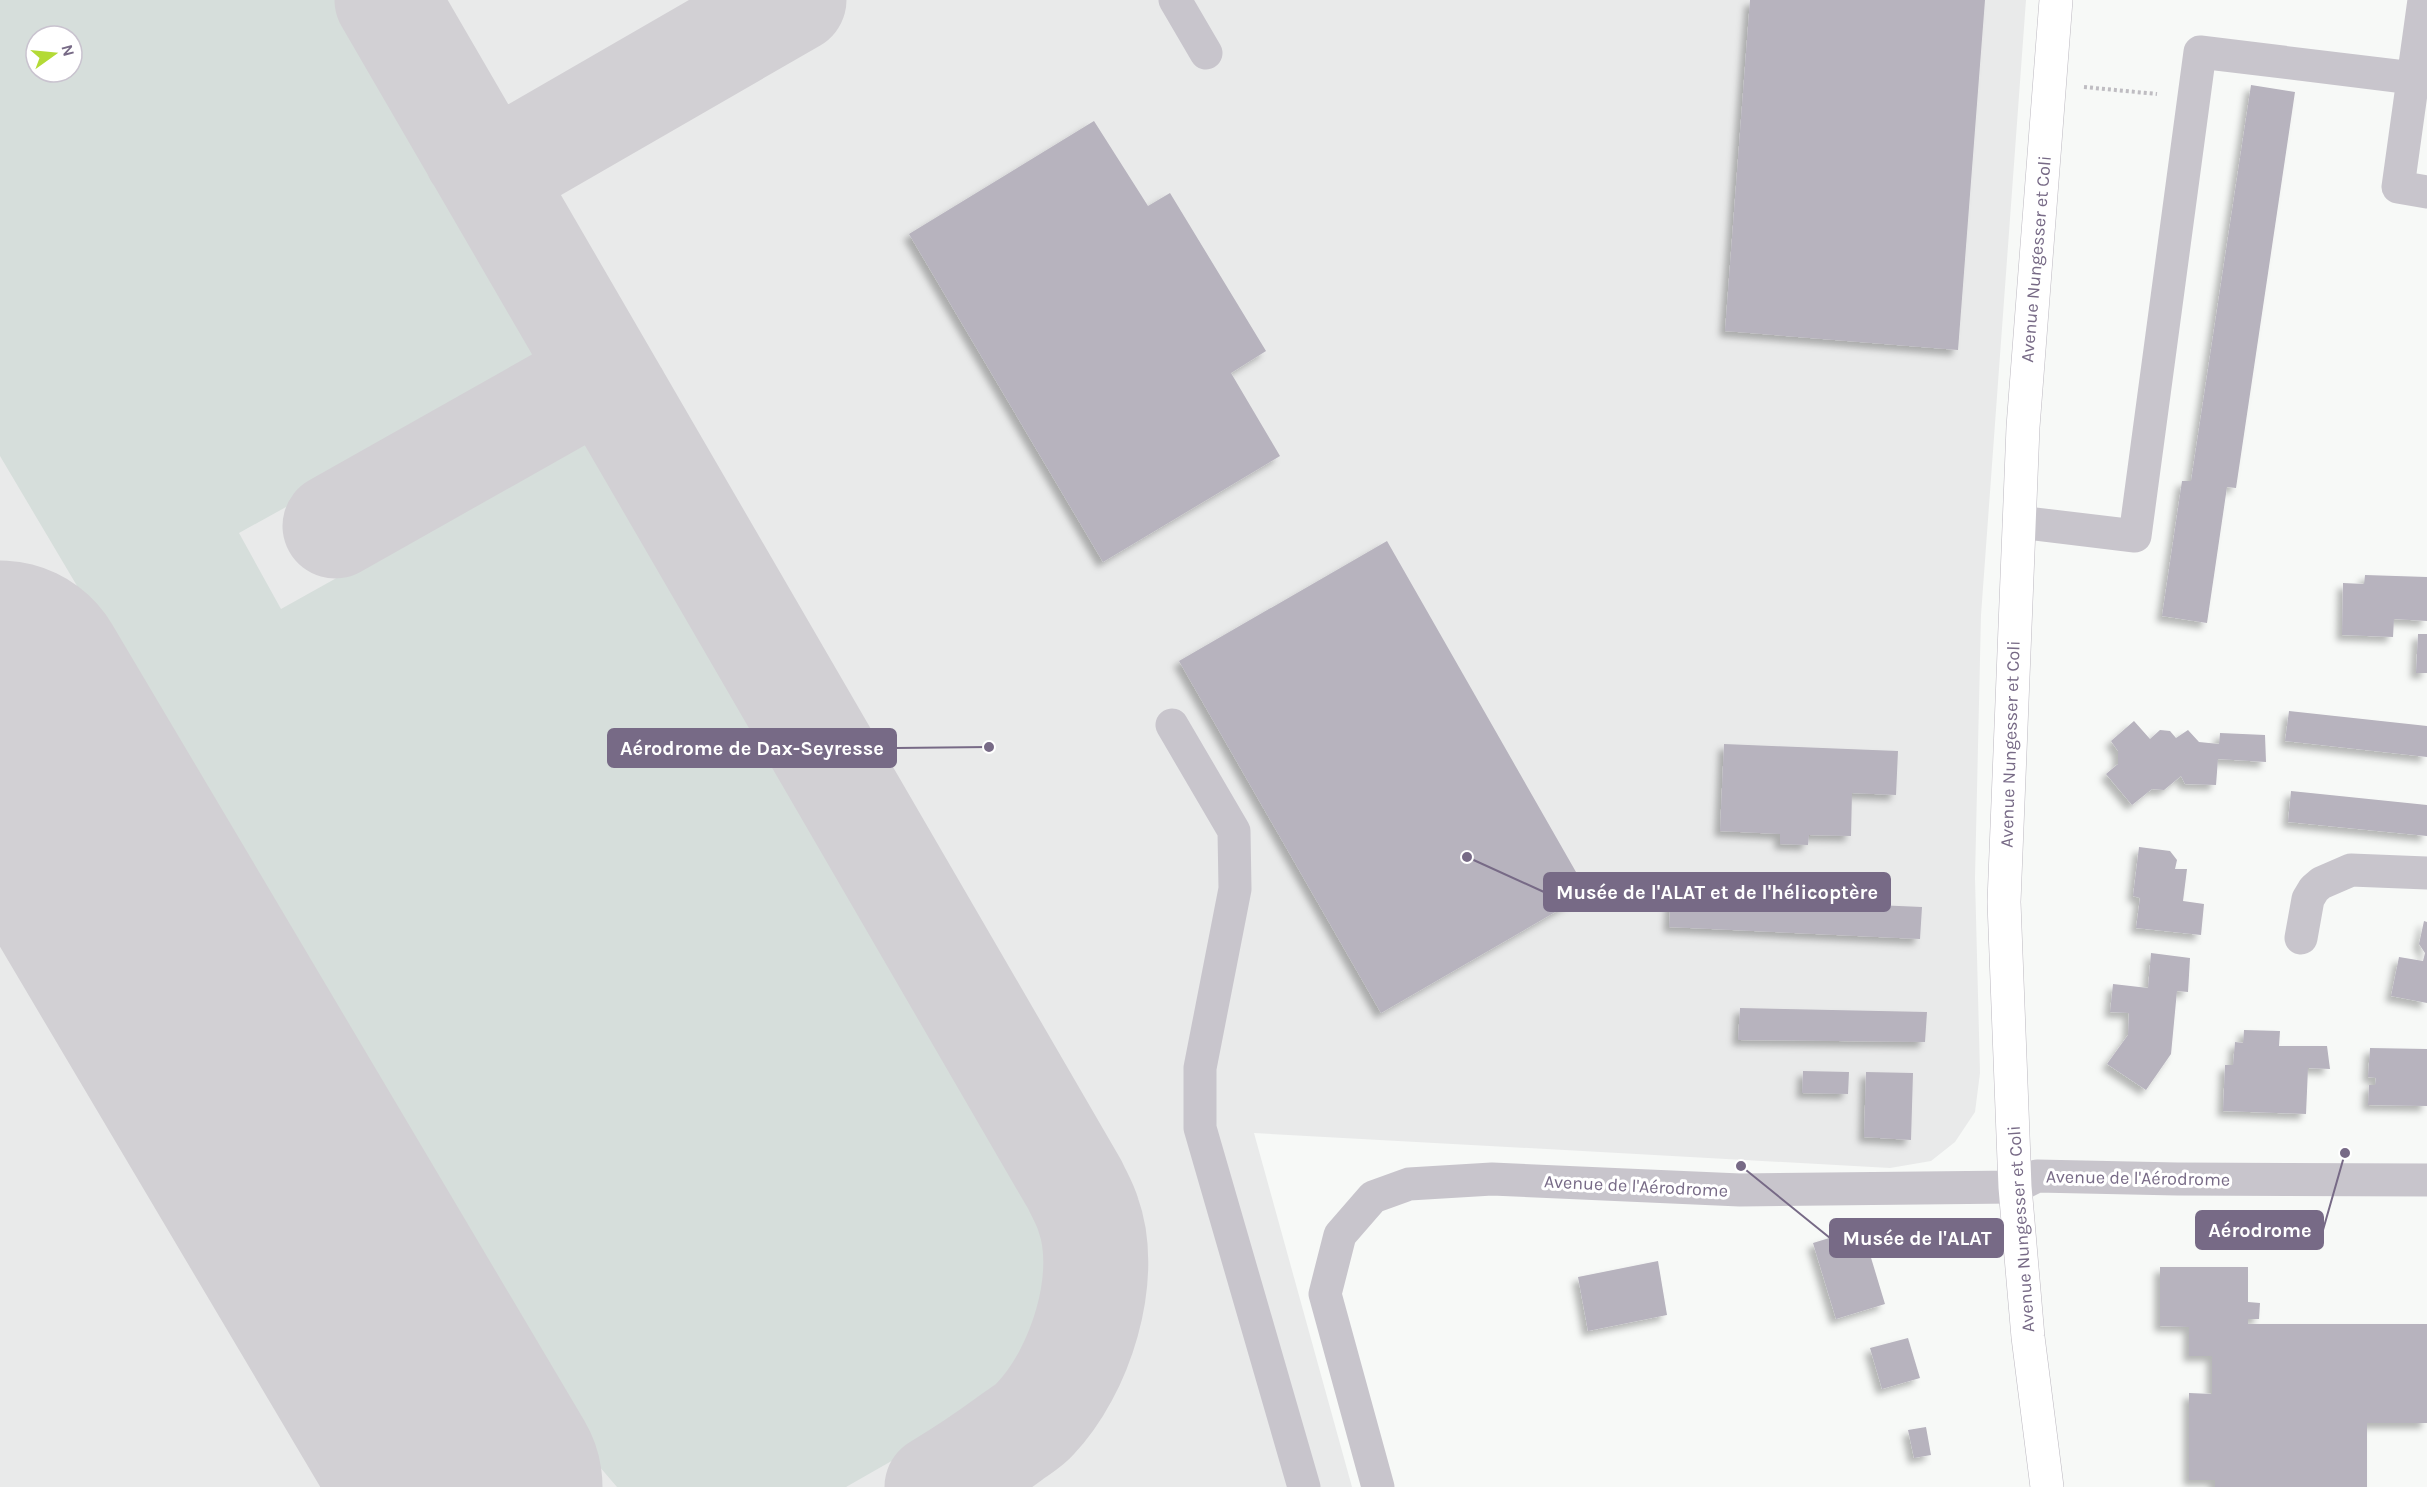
<svg xmlns="http://www.w3.org/2000/svg" width="2427" height="1487" font-family="Karla,sans-serif">
<defs>
<filter id="shadow"><feDropShadow dx="-5.5" dy="5.5" stdDeviation="3" flood-color="#0004"/></filter>
</defs>
<rect width="100%" height="100%" fill="#f7f9f7"/>
<path fill="#e9eaea" fill-rule="evenodd" d="M0,0H2026L1981,615L1975,878L1980,1073L1975,1112L1955,1142L1931,1161L1890,1168L1254,1133L1352,1487H0ZM36,36H72V72H36Z"/>
<path fill="#d6dedb" fill-rule="evenodd" d="M0,0H336L1021,1172L1037,1203L1050,1241L1051,1275L1046,1312L1035,1344L1019,1375L994,1399L967,1418L846,1487H617L599,1466L0,456ZM36,36H72V72H36ZM315,491L358,566L281,609L239,533Z"/>
<g fill="none" stroke-linecap="round" stroke-linejoin="round">
<path stroke="#d2d0d4" stroke-width="105" d="M387,0L1075,1185C1079,1194 1085,1204 1088,1214C1111,1277 1080,1372 1035,1419C1028,1427 1018,1432 1009,1439C986,1456 962,1472 937,1487
M476,154L490,163L508,165L794,0
M335,526L583,386L601,387L617,396"/>
<path stroke="#d2d0d4" stroke-width="261" d="M0,691L472,1487"/>
</g>
<path fill="#b7b3be" filter="url(#shadow)" d="M1750,0H1985L1958,350L1725,331Z
M2251,85L2295,92L2236,488L2227,487L2207,623L2162,616L2182,481H2191Z
M1094,121L1148,206L1170,193L1266,351L1231,373L1280,456L1103,562L909,234Z
M1387,541L1588,893L1381,1013L1179,661Z
M2365,575L2427,577V621L2394,619L2393,637L2342,635L2343,583L2364,584Z
M2418,634H2427V673H2416Z
M2289,711L2427,726V757L2285,741Z
M2134,721L2150,739L2160,730L2170,731L2176,738L2188,730L2199,742L2219,744L2220,733L2265,735L2266,762L2218,759L2216,785L2185,784L2181,776L2164,790L2152,789L2132,805L2106,774L2118,764V751L2111,741Z
M1724,744L1898,751L1896,795L1852,793L1851,836L1809,835L1808,845L1780,844V834L1720,831Z
M2291,791L2427,805V836L2288,822Z
M2139,847L2170,851L2177,860L2175,869H2187L2183,901L2204,904L2201,935L2136,928L2140,898L2133,896Z
M1671,896L1922,907L1920,939L1669,927Z
M2424,921L2427,922V1003L2391,996L2399,957L2423,961L2425,953L2419,944Z
M2151,953L2190,958L2188,992L2177,991L2171,1054L2146,1090L2107,1064L2128,1035L2129,1013L2110,1012L2113,984L2148,988Z
M1740,1008L1927,1012L1925,1042L1738,1040Z
M2244,1030L2280,1031L2279,1046H2327L2330,1069L2308,1068L2306,1114L2223,1111L2225,1065H2233L2235,1042L2243,1043Z
M2370,1048L2427,1049V1106L2368,1105L2369,1085H2375L2376,1078L2368,1077Z
M1803,1071L1849,1072L1848,1094L1802,1093Z
M1866,1072L1913,1073L1911,1140L1864,1137Z
M1862,1228L1885,1304L1836,1319L1813,1243Z
M1658,1261L1667,1315L1588,1331L1578,1277Z
M2160,1267H2248V1302L2260,1303L2259,1319H2248V1324H2427V1423H2367V1487H2215V1480H2189V1393L2212,1394V1356H2189V1327L2160,1326Z
M1908,1338L1920,1378L1882,1389L1870,1348Z
M1926,1427L1931,1455L1914,1458L1908,1430Z"/>
<g fill="none" stroke-linecap="round" stroke-linejoin="round">
<defs>
<path id="major" d="M2047,1487L2028,1337L2015,1187L2004,902L2023,427L2056,0"/>
</defs>
<use href="#major" stroke="#bcb8c0" stroke-width="34"/>
<path stroke="#bfbdc2" stroke-width="4" stroke-dasharray="3 3" stroke-linecap="butt" d="M2084,87L2157,94"/>
<path stroke="#c8c5cc" stroke-width="33" d="M1175,0L1206,53
M2424,0L2398,187L2427,192
M2019,522L2135,536L2200,52L2413,78
M1172,725L1234,831L1235,889L1200,1068V1128L1304,1487
M2301,938L2308,899L2314,889L2321,883L2351,870L2427,873
M1378,1487L1325,1294L1340,1235L1373,1197L1409,1184L1492,1179L1740,1190L2015,1187L2037,1176L2177,1179L2427,1180"/>
<use href="#major" stroke="#fff" stroke-width="33"/>
</g>
<g text-anchor="middle" stroke-width="6" stroke-linejoin="round" paint-order="stroke">
<g font-size="18" fill="#776a86" stroke="#fff">
<text transform="translate(2036 259) rotate(-85)" y="6">Avenue Nungesser et Coli</text>
<text transform="translate(2010 744) rotate(-88)" y="6">Avenue Nungesser et Coli</text>
<text transform="translate(2138 1178) rotate(1)" y="6">Avenue de l'Aérodrome</text>
<text transform="translate(1636 1186) rotate(3)" y="6">Avenue de l'Aérodrome</text>
<text transform="translate(2021 1229) rotate(-94)" y="6">Avenue Nungesser et Coli</text>
</g>
</g>
<path fill="none" stroke="#776a86" stroke-width="2" d="M989 747L896 748M1467 857L1544 892M2345 1153L2323 1230M1741 1166L1830 1238"/>
<g fill="#776a86" stroke="#fff" stroke-width="2">
<circle cx="989" cy="747" r="6"/>
<circle cx="1467" cy="857" r="6"/>
<circle cx="2345" cy="1153" r="6"/>
<circle cx="1741" cy="1166" r="6"/>
</g>
<g fill="#776a86" stroke="#776a86" stroke-width="2">
<rect x="608" y="729" width="288" height="38" rx="6"/>
<rect x="1544" y="873" width="346" height="38" rx="6"/>
<rect x="2196" y="1211" width="127" height="38" rx="6"/>
<rect x="1830" y="1219" width="173" height="38" rx="6"/>
</g>
<g font-size="20" text-anchor="middle" font-weight="bold" fill="#fff">
<text x="752" y="755">Aérodrome de Dax-Seyresse</text>
<text x="1717" y="899">Musée de l'ALAT et de l'hélicoptère</text>
<text x="2260" y="1237">Aérodrome</text>
<text x="1917" y="1245">Musée de l'ALAT</text>
</g>
<g transform="translate(54 54) rotate(75)"><circle r="28" fill="#ffffff" stroke="#c9c3cf" stroke-width="1.5"/>
<path d="M0-4.5L10 22L0 15L-10 22Z" fill="#b3da36"/>
<text y="-9" font-size="16" font-weight="bold" text-anchor="middle" fill="#776a86">N</text>
</g>
</svg>
